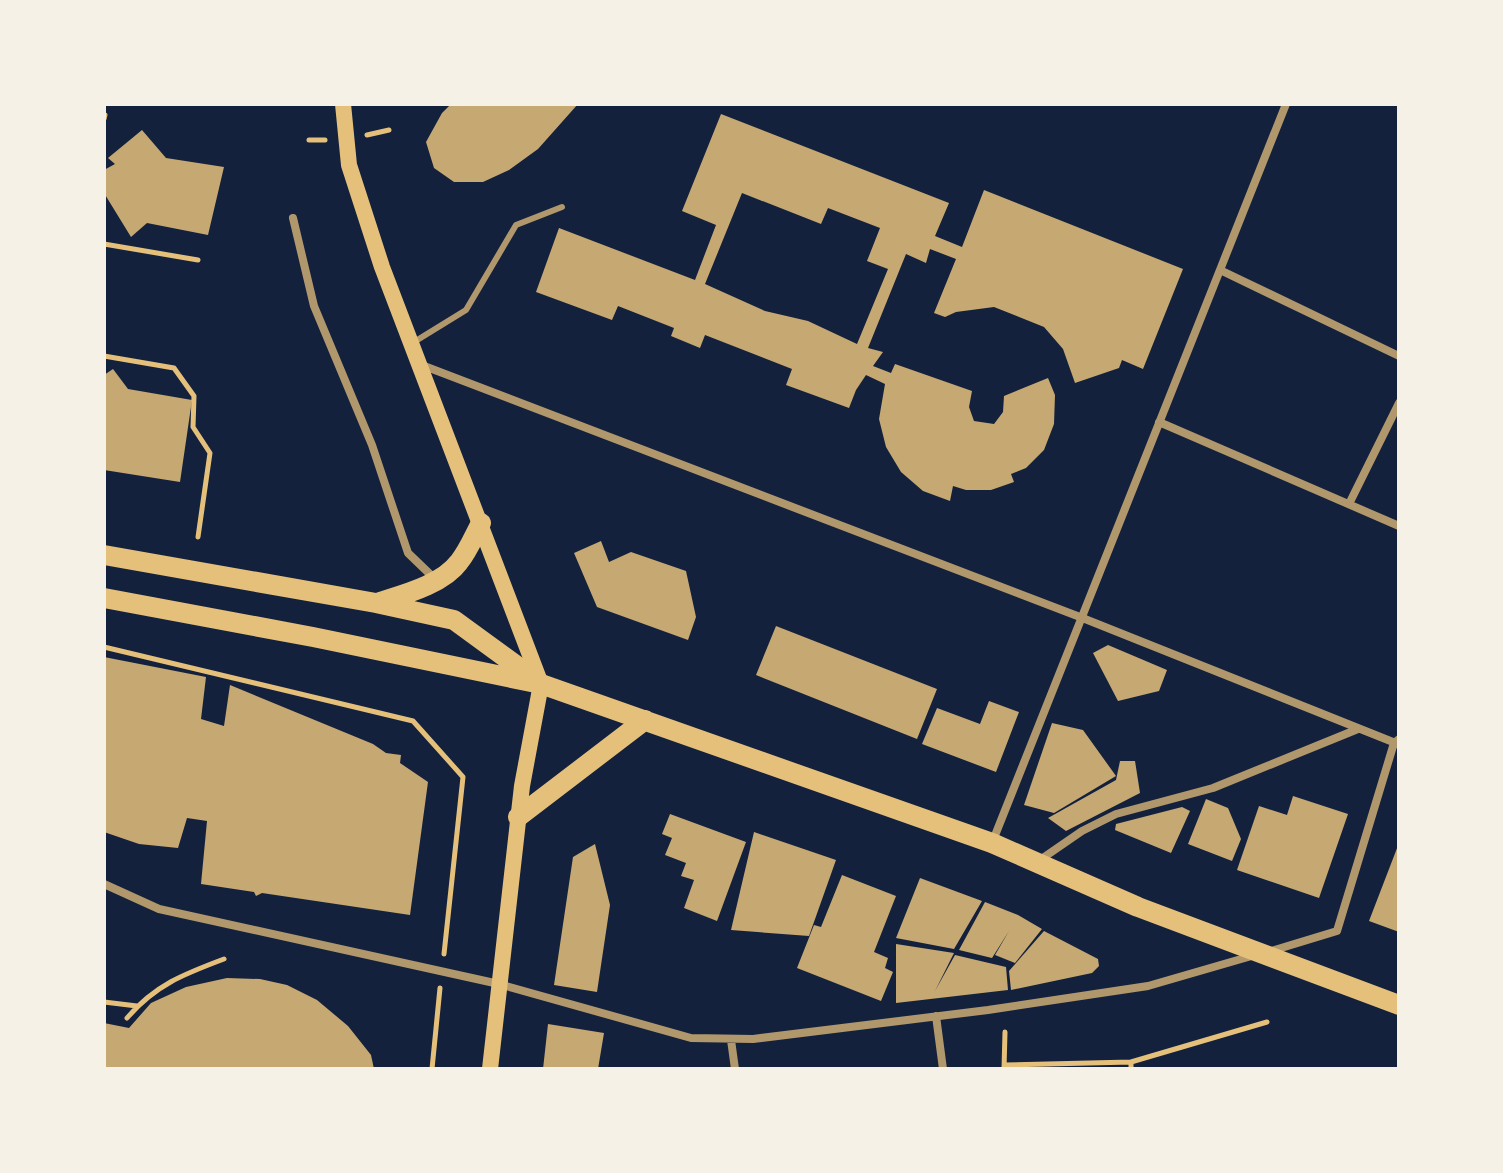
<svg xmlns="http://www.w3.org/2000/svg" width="1503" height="1173" font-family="'Sofia Sans Condensed',sans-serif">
<rect width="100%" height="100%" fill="#14213d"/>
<path fill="#c6a872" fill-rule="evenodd" d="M451,104H578L538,149L509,170L483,182H454L434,168L426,142L442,113Z
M721,114L949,203L935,236L962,247L984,190L1183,269L1143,369L1122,360L1119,368L1075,383L1063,349L1044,327L994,307L956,312L945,317L934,313L956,259L930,249L926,263L906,254L868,348L883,352L873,366L891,373L895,364L972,391L969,407L974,421L994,424L1003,412L1004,396L1048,378L1055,395L1054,424L1044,450L1026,468L1011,474L1014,482L991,490H966L953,486L950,501L923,491L901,472L886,447L879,419L885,384L866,375L856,390L849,408L786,385L792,369L705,335L700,348L671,336L674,328L618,306L612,320L536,292L559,228L695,280L716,225L682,211ZM742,193L821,224L828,208L880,228L867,261L888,269L857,344L808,321L765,311L705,284Z
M142,130L166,158L224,167L208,235L147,223L131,237L104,193V170L115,164L108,158Z
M113,369L128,389L192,400L180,482L104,470V375Z
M601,541L609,562L631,552L686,571L696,617L688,640L597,607L574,553Z
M776,626L937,689L917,739L756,675Z
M1108,645L1167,670L1159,691L1118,701L1093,653Z
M104,657L206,677L201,719L224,726L230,685L373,744L386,753L401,755L400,763L428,782L410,915L262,893L256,896L254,892L201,884L207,821L187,818L178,848L139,844L104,832Z
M989,701L1019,712L996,772L922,744L937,708L980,724Z
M1052,723L1083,730L1116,776L1054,813L1024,805Z
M1120,761H1135L1140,793L1066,831L1048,818L1116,780Z
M1293,796L1348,814L1319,898L1237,870L1259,806L1287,815Z
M1206,799L1228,808L1241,839L1232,861L1188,844Z
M1182,807L1190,811L1171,853L1115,830L1116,824Z
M670,814L746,842L717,921L684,908L694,880L681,876L686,863L665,855L672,838L662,834Z
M754,832L836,860L809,936L731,930Z
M1399,843V932L1369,921Z
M595,844L610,905L597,992L554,985L573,857Z
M842,875L896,896L874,952L888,958L885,968L893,972L881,1001L797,968L814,925L821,927Z
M920,878L982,901L954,949L896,938Z
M985,902L1018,915L1042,929L1015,963L995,955L1009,931L992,958L959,950Z
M1044,931L1098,959L1099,966L1092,973L1011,990L1009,971Z
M896,944L954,953L935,991L955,955L1006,967L1008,990L896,1003Z
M227,978L260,979L287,985L317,1000L348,1026L371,1055L374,1069H104V1023L129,1028L151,1003L186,987Z
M548,1024L604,1033L598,1069H543Z"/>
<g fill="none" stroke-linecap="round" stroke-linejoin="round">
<path stroke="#e5c07b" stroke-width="5" d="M104,119L105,115
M367,135L389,130
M309,140H325
M104,244L198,260
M104,356L174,368L194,396L193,427L210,453L198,537
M104,647L413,721L463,777L444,954
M104,1002L137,1006
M127,1018C155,985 184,974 224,959
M1004,1065L1131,1062
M432,1069L440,988
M1004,1069L1005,1032
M1131,1069V1062L1267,1022"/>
<path stroke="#b1986c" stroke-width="6" d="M414,342L466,310L516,225L562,207"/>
<path stroke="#b1986c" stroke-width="8" d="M293,218L314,306L372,445L408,553L435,579
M1220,270L1399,356
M419,364L1080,617L1398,744
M1159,422L1399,526
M1349,504L1399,403
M992,843L1286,104
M1037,862L1082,831L1116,814L1213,788L1358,729
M104,884L159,909L499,984L691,1038L753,1039L988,1010L1148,986L1255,955
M1268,952L1337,931L1394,743L1399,739
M936,1016L943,1069
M731,1040L735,1069"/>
<path stroke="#e5c07b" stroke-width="16" d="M343,104L349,165L382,267L541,684L522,786L490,1069"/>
<path stroke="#e5c07b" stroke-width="20" d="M104,555L376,603L454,620L535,679
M104,598L313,637L541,684L992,843L1138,907L1399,1005
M380,602C405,594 443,584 459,562C468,551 474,536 481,523
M518,817L645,720"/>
</g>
<rect width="1503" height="1173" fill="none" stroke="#f6f1e7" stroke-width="212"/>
</svg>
